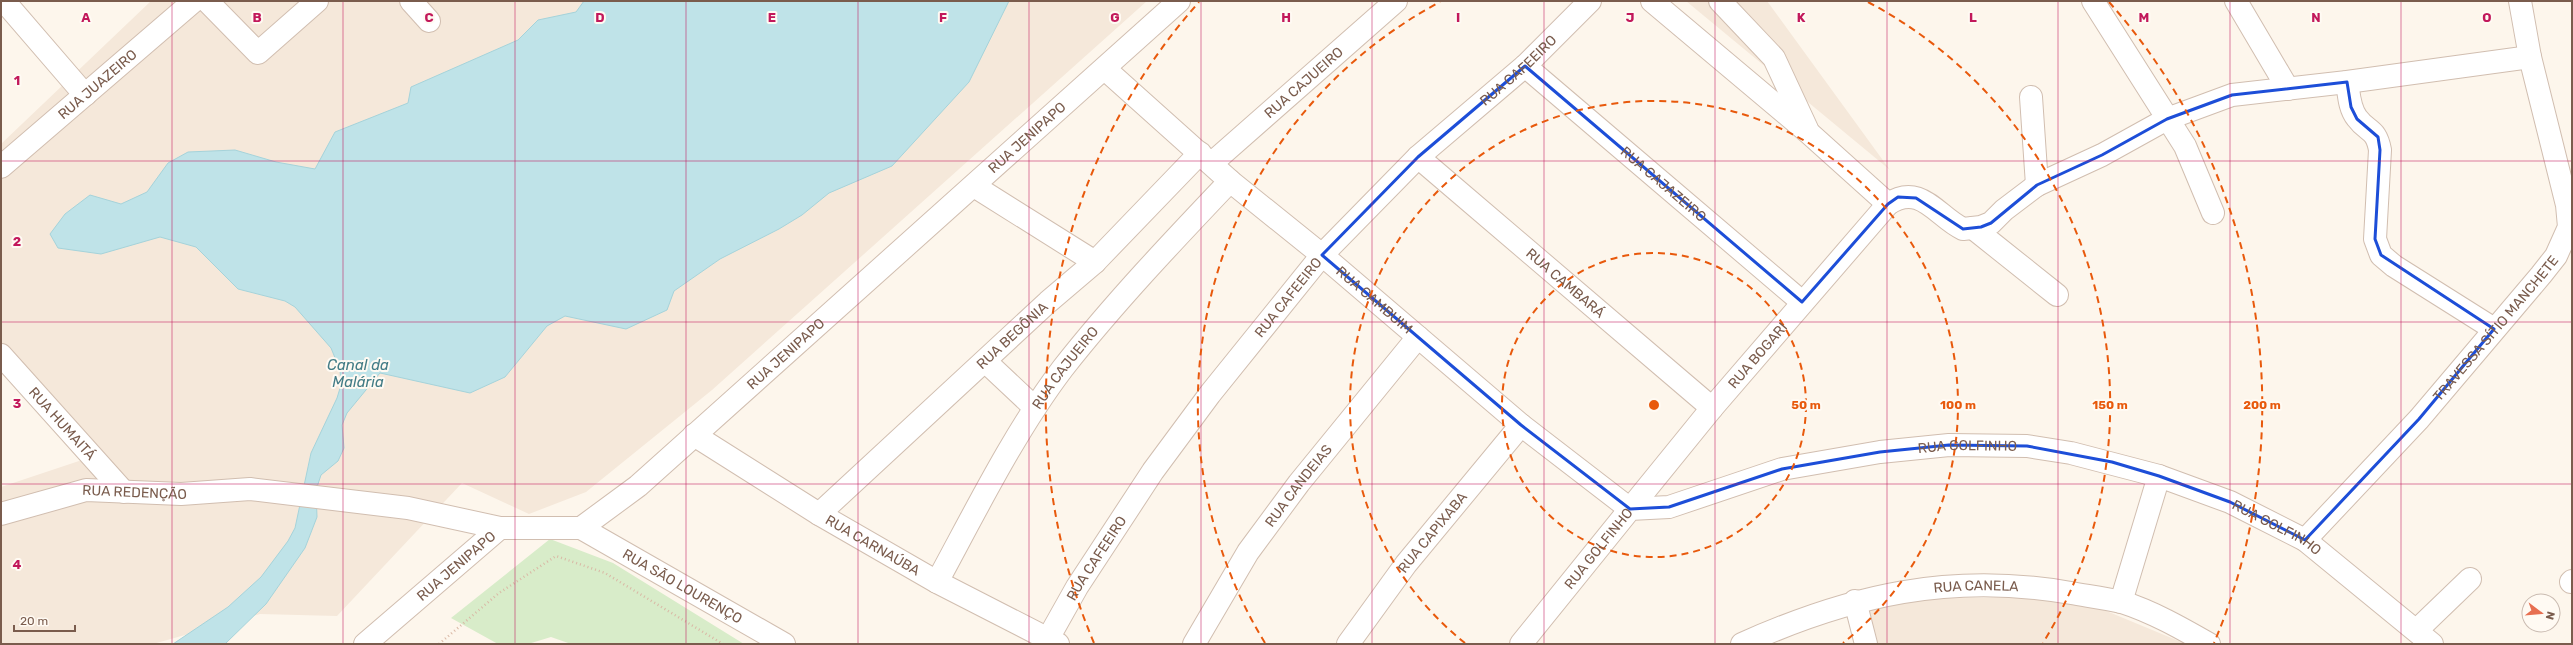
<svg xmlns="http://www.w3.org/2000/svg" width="2573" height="645" font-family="Rubik,sans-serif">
<rect width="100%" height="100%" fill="#fdf6ec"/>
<path fill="#f5e8da" d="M151,1H1147L712,390L586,492L529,514L462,483L337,616L260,614L153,644H1V487L91,457L1,344V144Z
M1686,1H1767L1890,170Z
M2035,597L2104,610L2186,644H1877L1869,609L1908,599Z"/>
<path fill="#d8ecc9" d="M550,539L613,563L744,644H571L551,637L528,644H498L451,618Z"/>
<path fill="#bfe3e8" stroke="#a5d3da" d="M584,1H1009L969,82L892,166L829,193L802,215L779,229L720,259L674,291L667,310L626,329L565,316L547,326L505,377L470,393L380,373L347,413L342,425L344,448L338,461L321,475L316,490L317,517L305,548L266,604L225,644H173L228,607L261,577L288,541L295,528L311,453L337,398L341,385L340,370L331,348L295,307L285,301L238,289L196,247L160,237L101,254L58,248L50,234L65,214L90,195L121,204L147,192L168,163L188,152L235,150L276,162L315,169L335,132L408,103L411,87L518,40L538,20L576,12Z"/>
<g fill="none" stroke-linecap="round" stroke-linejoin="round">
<defs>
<g id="minor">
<path d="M4,1L85,95"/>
<path d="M207,1L258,53L317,1"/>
<path d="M411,1L429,21"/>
<path d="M1652,1L1809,133L1888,204"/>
<path d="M1720,1L1774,58L1807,129"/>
<path d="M2093,1L2185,146L2213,213"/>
<path d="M2236,1L2288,89"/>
<path id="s1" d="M1525,66L1802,302"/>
<path id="s2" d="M1105,69L1230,181L1322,255L1521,425L1630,509L1712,408L1888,204C1921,182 1937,217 1963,229L1981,227L1991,223L2004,210L2037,185L2102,155L2167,119L2232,95L2347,82L2530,57"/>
<path d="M2347,82C2349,94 2349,108 2357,118C2368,133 2376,128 2380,150L2375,239L2381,255L2394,266L2494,329"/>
<path d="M2031,97L2037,185"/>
<path id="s3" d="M1418,157L1712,408"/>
<path id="s4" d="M1212,163L1396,1"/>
<path id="s5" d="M1,167L194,1"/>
<path d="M974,186L1095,262"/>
<path d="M1973,228L2057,295"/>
<path id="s6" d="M1,355L124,492"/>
<path d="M985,361L1035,408"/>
<path id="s7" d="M694,435L819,514L937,582L1058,644"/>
<path id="s8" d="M1,514L86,490L181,494L250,489L408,508L500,528H581L638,486L1179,1"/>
<path id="s9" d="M819,514L1048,302L1095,262L1200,153"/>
<path id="s10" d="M581,528L784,644"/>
<path id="s11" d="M2305,540L2419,419L2541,275L2556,256L2569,227L2567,205L2530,57L2520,1"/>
<path id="s12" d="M937,582C975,512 1015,431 1063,368C1115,302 1173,241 1230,181"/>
<path d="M2571,582L2572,581"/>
<path d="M1855,601L1866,644"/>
<path d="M2121,602L2159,476"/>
<path d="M2417,630L2470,579"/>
<path id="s13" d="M365,644L500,528"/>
<path id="s14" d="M1045,644L1077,587L1153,471L1210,394L1322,255L1418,157L1525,66L1590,1"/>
<path id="s15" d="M1194,644L1248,552L1299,483L1418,337"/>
<path id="s16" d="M1348,644L1406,564L1521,425"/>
<path id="s17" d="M1521,644L1630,509L1669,507L1782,469L1880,452L1949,445L2027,446L2071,453L2159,476L2230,502L2305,540L2432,644"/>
<path id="s18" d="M1742,644C1851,595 1951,572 2071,593C2088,596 2105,598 2122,602C2153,612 2181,628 2209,644"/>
</g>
</defs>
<use href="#minor" stroke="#d1beb0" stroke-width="24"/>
<path stroke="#d9b8a5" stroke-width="2.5" stroke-dasharray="1 3" stroke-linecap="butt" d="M439,644L499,593L556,556L605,573L723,644"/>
<use href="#minor" stroke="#fff" stroke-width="22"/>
</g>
<path fill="none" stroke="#1d4ed8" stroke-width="3" stroke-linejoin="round" d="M1525,66L1802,302L1888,204L1898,197L1916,198L1963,229L1981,227L1991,223L2037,185L2102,155L2167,119L2232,95L2347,82L2351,107L2357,119L2378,137L2380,150L2375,239L2381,255L2494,329L2419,419L2305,540L2230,502L2159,476L2112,462L2027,446L1949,445L1880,452L1782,469L1669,507L1630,509L1521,425L1322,255L1418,157Z"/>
<path fill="none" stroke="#c2185b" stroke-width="1" stroke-opacity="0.55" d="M172,1V644M343,1V644M515,1V644M686,1V644M858,1V644M1029,1V644M1201,1V644M1372,1V644M1544,1V644M1715,1V644M1887,1V644M2058,1V644M2230,1V644M2401,1V644M1,161H2572M1,322H2572M1,484H2572"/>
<g fill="none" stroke="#e8590c" stroke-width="2" stroke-dasharray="7 5">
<circle cx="1654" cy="405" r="152"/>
<path d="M1465 643A304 304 0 1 1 1843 643"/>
<path d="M1265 643A456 456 0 0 1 1440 2M1868 2A456 456 0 0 1 2043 643"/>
<path d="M1094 643A608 608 0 0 1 1199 2M2109 2A608 608 0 0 1 2214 643"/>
</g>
<g text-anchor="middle" stroke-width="4" stroke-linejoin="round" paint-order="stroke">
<g font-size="14" fill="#7a5c4d" stroke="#fffaf3">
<text dy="5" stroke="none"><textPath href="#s14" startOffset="748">RUA CAFEEIRO</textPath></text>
<text dy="5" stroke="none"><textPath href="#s4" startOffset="122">RUA CAJUEIRO</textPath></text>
<text dy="5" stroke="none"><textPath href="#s5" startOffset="127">RUA JUAZEIRO</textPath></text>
<text dy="5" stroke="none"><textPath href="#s8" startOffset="1180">RUA JENIPAPO</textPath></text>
<text dy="5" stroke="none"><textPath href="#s1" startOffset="182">RUA CAJAZEIRO</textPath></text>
<text dy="5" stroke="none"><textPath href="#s3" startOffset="194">RUA CAMBARÁ</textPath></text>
<text dy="5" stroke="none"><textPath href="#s14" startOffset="424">RUA CAFEEIRO</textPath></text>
<text dy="5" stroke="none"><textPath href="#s2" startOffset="355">RUA CAMBUIM</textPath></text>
<text dy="5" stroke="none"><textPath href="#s11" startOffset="285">TRAVESSA SÍTIO MANCHETE</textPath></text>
<text dy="5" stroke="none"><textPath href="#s9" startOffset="263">RUA BEGÔNIA</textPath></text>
<text dy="5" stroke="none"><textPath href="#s8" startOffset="856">RUA JENIPAPO</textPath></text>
<text dy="5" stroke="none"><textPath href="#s2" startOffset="885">RUA BOGARI</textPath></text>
<text dy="5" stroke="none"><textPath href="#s12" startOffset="250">RUA CAJUEIRO</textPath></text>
<text dy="5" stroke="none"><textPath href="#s6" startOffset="92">RUA HUMAITÁ</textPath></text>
<text dy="5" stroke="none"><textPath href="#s17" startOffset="519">RUA GOLFINHO</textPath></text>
<text dy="5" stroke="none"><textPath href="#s15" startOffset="190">RUA CANDEIAS</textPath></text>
<text dy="5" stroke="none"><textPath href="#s8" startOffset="137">RUA REDENÇÃO</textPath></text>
<text dy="5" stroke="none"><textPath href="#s17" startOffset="843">RUA GOLFINHO</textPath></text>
<text dy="5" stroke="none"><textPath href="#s16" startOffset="140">RUA CAPIXABA</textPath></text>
<text dy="5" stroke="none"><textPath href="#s7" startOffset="210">RUA CARNAÚBA</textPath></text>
<text dy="5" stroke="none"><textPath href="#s17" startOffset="123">RUA GOLFINHO</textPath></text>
<text dy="5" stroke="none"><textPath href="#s14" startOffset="100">RUA CAFEEIRO</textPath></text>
<text dy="5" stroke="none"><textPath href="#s13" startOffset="120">RUA JENIPAPO</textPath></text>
<text dy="5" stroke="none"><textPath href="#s10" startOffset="117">RUA SÃO LOURENÇO</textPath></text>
<text dy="5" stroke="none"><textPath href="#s18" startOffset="243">RUA CANELA</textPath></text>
</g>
<g font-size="15" font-style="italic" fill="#437c86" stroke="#fffaf3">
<text x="358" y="370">Canal da<tspan x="358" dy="17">Malária</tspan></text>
</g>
</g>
<g font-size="13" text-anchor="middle" font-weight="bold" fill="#c2185b" stroke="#fffaf3" stroke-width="4" stroke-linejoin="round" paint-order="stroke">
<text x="86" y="22">A</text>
<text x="257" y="22">B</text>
<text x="429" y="22">C</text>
<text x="600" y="22">D</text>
<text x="772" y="22">E</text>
<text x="943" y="22">F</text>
<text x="1115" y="22">G</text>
<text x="1286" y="22">H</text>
<text x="1458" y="22">I</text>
<text x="1630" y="22">J</text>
<text x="1801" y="22">K</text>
<text x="1973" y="22">L</text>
<text x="2144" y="22">M</text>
<text x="2316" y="22">N</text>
<text x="2487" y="22">O</text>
<text x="17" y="85">1</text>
<text x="17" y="246">2</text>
<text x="17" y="408">3</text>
<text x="17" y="569">4</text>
</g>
<circle cx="1654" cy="405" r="6" fill="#e8590c" stroke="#fffaf3" stroke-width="2"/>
<g font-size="12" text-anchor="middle" font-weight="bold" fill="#e8590c" stroke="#fffaf3" stroke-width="4" stroke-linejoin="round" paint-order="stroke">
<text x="1806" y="409">50 m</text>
<text x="1958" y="409">100 m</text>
<text x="2110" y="409">150 m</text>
<text x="2262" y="409">200 m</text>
</g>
<rect width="2573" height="645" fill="none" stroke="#7a5c4d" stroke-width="4"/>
<g transform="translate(2541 613) rotate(106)"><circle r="19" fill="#fffaf3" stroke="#cabbb1"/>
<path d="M0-3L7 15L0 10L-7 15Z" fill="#e76f51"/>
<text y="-6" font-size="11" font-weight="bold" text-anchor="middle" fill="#7a5c4d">N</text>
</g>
<path d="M14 625v6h61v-6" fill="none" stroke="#7a5c4d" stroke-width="2"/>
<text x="20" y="625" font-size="12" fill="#7a5c4d" stroke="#fffaf3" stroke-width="3" paint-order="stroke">20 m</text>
</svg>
